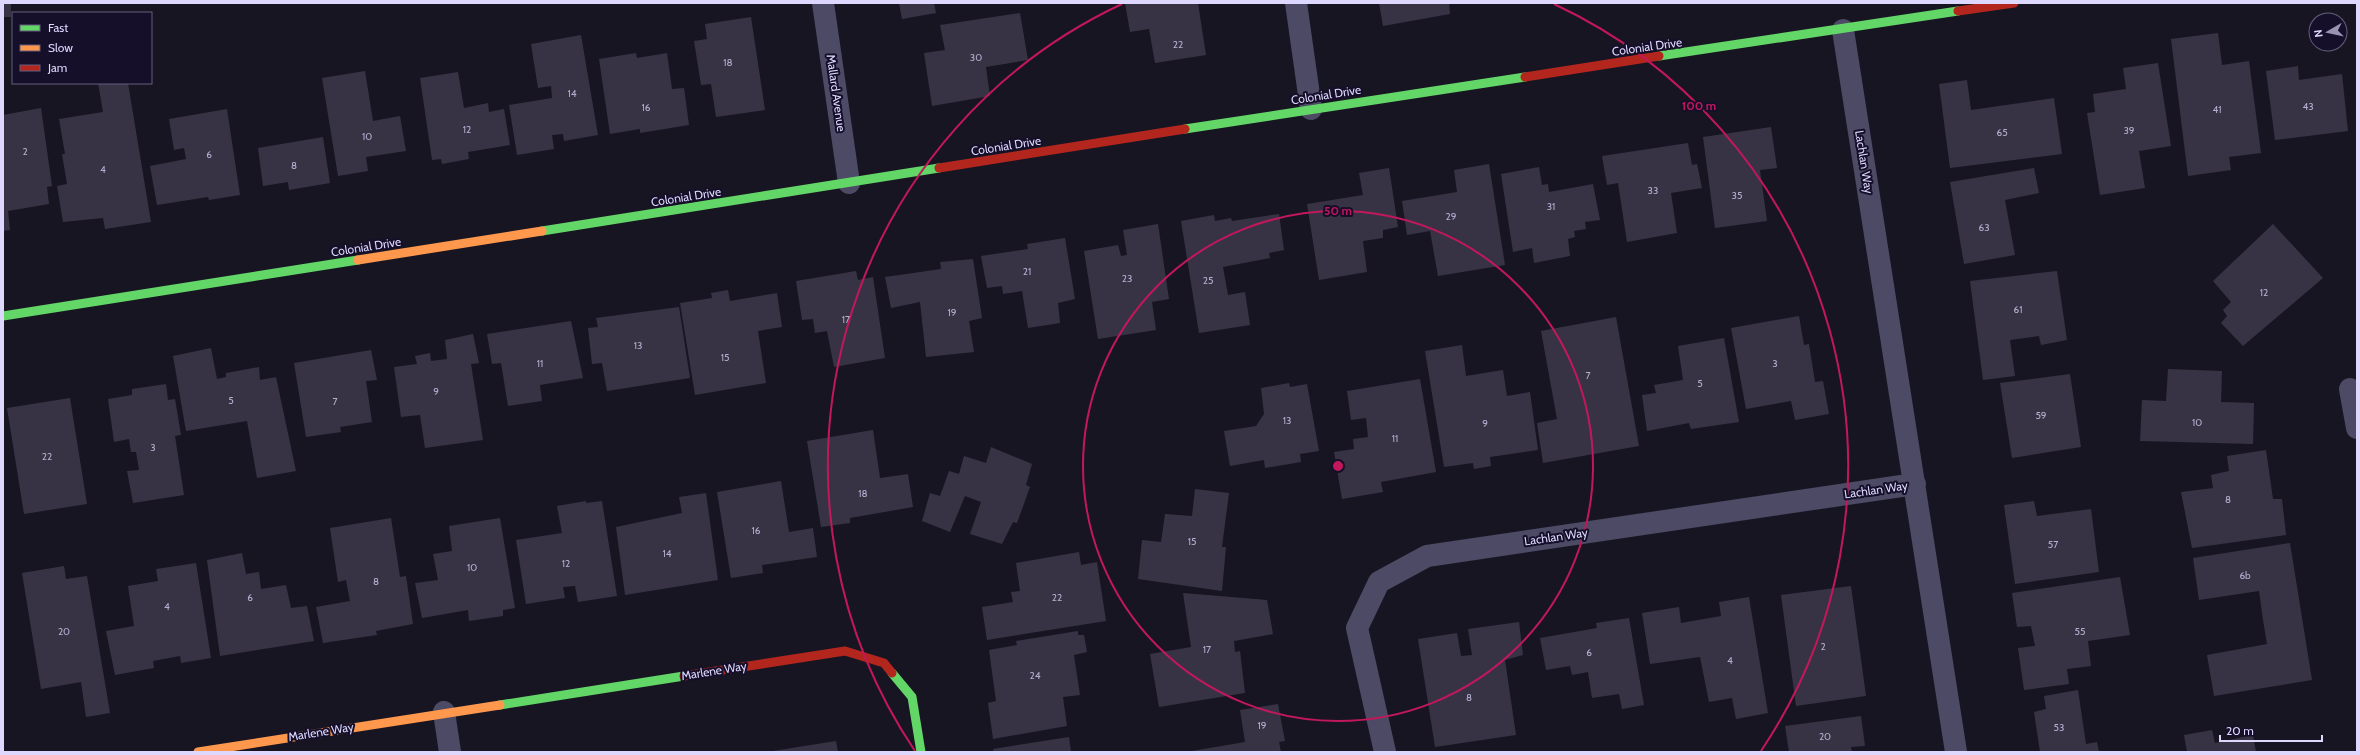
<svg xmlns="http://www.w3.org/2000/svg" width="2360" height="755" font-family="Cabin,sans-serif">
<rect width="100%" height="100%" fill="#181523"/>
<path fill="#373345" d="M3,3H11V17H3Z
M899,3H934L936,13L902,19Z
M1125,3H1198L1206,55L1155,63L1149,29L1130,32Z
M1379,3H1449L1450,14L1383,26Z
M1020,13L1028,60L986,67L990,96L932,106L924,53L945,50L940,25Z
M751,17L765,110L716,117L711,84L701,85L694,41L707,39L705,24Z
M2218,33L2222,65L2249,61L2261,153L2229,157L2231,170L2188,176L2171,39Z
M581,35L598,135L564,141L563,134L552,135L554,149L517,155L509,105L552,98L551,86L538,88L531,44Z
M636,53L637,58L667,53L672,89L684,88L689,125L640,133V129L610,134L599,59Z
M2158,63L2171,146L2139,151L2145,188L2100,195L2087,113L2095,112L2093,94L2126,89L2123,68Z
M2298,66L2299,80L2342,74L2348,131L2275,140L2266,71Z
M365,71L373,121L400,116L406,151L366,157L368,171L338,176L322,78Z
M458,72L464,108L488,103L489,112L504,109L510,145L468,152L469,159L442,164L441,159L432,160L420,78Z
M1967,80L1971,110L2054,98L2062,154L1950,168L1939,84Z
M98,83H128L151,222L105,229L103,218L63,222L57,186L67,184L62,154H65L59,119L103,112Z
M41,108L52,186L47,187L49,204L8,211L10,230L3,231V115Z
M227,109L240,195L209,200L208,197L157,205L150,166L186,159L184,148L174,150L169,119Z
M1771,127L1777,168L1760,170L1767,221L1715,228L1703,137Z
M323,137L330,183L289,190L288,182L263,186L258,148Z
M1688,143L1692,165L1697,164L1702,188L1671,193L1677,233L1627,242L1618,183L1607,185L1602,156Z
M1489,164L1505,265L1438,276L1430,231L1407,235L1402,201L1457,192L1454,170Z
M1539,167L1542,185L1548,184L1549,192L1593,184L1600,220L1585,222L1586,229L1574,231L1575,237L1568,239L1570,256L1534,263L1532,248L1513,252L1501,174Z
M1389,168L1398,227L1383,230V238L1363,241L1367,272L1319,280L1307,204L1363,195L1359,173Z
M2034,168L2039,193L2005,200L2015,255L1964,264L1950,182Z
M1279,214L1284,250L1269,253L1270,258L1223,267L1228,295L1245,292L1250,325L1199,333L1181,221L1214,215L1215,221L1231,218L1232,221Z
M1158,224L1169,299L1152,302L1156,330L1098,339L1084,251L1118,245L1121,256L1127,255L1123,230Z
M2273,224L2323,278L2243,346L2221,323L2227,316L2223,310L2231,302L2213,281Z
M1065,238L1075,299L1058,303L1060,323L1028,328L1022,291L1003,294L1002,286L987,288L981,256L1028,249L1027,244Z
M973,259L982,318L969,321L974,352L926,357L920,302L891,308L885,277L941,269L940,262Z
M856,271L858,280L873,277L885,358L834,367L827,331L815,333L813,319L802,320L796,281Z
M2057,271L2067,340L2041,345L2039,336L2010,340L2015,376L1983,380L1970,281Z
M728,290L730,301L777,293L782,327L758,331L766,383L695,395L680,303L712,298L711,293Z
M679,307L690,378L607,391L602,363L592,364L588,328L598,327L596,318Z
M1799,316L1804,345L1809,344L1815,382L1823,381L1829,414L1795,420L1791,401L1746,409L1731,328Z
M1616,317L1639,446L1543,463L1537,423L1557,419L1541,331Z
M571,321L583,378L540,385L542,401L508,406L501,363L492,364L487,334Z
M473,334L479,363L471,364L483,440L425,448L420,415L401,417L394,367L417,364L415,356L430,353L431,361L447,359L445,340Z
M1724,338L1739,422L1691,429L1689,423L1647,431L1642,395L1656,393L1654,385L1683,380L1678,346Z
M1462,345L1466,376L1503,370L1507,396L1530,392L1538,450L1490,457L1491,466L1474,469L1473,463L1444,467L1425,351Z
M211,348L217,379L226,377V373L259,367L260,380L276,377L296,471L257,478L247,421L186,431L173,356Z
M371,350L377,380L366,381L372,422L340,427L341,432L306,437L294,363Z
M2168,369L2222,371L2221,402L2254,403L2253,444L2140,441L2142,400L2166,401Z
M2070,374L2081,447L2012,458L2000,383Z
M1420,379L1436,472L1381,482L1383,492L1342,499L1334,452L1354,449L1353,439L1368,437L1366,418L1351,420L1347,391Z
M1289,383L1290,387L1307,384L1319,451L1300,454L1301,462L1265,468L1264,460L1230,466L1224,431L1256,426L1264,414L1261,388Z
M166,384L168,400L175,399L181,435L175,436L184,495L133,503L127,471L139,470L136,452H131L129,439L114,442L108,399L132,395V389Z
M70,398L87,504L24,514L7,408Z
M873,430L880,478L908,474L913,507L850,518V523L821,527L807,441Z
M991,447L1032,464L1026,485L1030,487L1017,523L1013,522L1002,544L970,534L981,502L965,496L950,532L922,521L930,493L940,496L949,471L959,474L964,456L986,463Z
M2266,450L2273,499H2282L2286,535L2192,548L2181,492L2213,488L2211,475L2229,471L2227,456Z
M781,481L789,532L813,528L817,557L762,565L763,573L731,578L717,492Z
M1195,489L1229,493L1222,547H1226L1222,591L1138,579L1142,540L1161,542L1165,514L1192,516Z
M706,493L718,580L625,595L616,527L682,513L679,497Z
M586,501V503L602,501L617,596L578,602L575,586L563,587L565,598L526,604L516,540L562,533L557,506Z
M2034,501L2037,516L2091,509L2099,572L2015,584L2004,505Z
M391,518L400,577L406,576L413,624L376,631L377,635L323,643L316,607L350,601L346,580L338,582L330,528Z
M500,518L515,608L503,610V616L469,621L468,610L422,618L415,583L438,580L433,554L452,551L449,526Z
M2290,543L2312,680L2214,696L2207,655L2267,644L2263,620L2259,591L2199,600L2193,558Z
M1079,552L1081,565L1097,562L1106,621L987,640L982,607L1013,602L1011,592L1020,591L1016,563Z
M242,553L246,574L259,572L261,589L286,585L291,608L307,606L314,641L220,656L207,560Z
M196,563L211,658L181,663L180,656L153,661L154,668L115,675L106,631L134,626L128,586L158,581L156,569Z
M64,566L66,579L87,576L110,713L86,717L81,682L41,689L22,573Z
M2120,577L2130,635L2088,641L2091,666L2067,669L2069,684L2024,690L2018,648L2035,646L2031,626L2017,627L2012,593Z
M1851,586L1866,696L1796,706L1781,595Z
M1183,593L1267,600L1273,634L1234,641L1235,652L1240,651L1245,693L1159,707L1150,654L1191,647Z
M1749,597L1768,713L1736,719L1732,698L1709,702L1700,657L1650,664L1642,613L1679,607L1681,623L1721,616L1719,602Z
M1629,618L1644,705L1622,709L1619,694L1592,698L1588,672L1572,675L1570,666L1546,670L1540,638L1597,628L1596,623Z
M1519,622L1523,655L1505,660L1516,735L1435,747L1418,639L1457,633L1461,656L1472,655L1468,629Z
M1078,631V635H1084L1087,652L1074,655L1080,695L1063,697L1067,726L993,739L988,703L996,701L989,650L1017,645L1016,641Z
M2078,690L2086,744L2097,742L2099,752H2040L2034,712L2046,709L2044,696Z
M1278,704L1285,741L1279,742L1281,752H1186L1245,742L1240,710Z
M1861,716L1865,746L1851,747L1852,752H1789L1785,726Z
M2212,730L2215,743L2253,735L2256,752H2187L2184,735Z
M1069,737L1071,752H994L993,749Z
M836,741L838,752H773V751Z"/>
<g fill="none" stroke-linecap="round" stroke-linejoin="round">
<path stroke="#4c4a64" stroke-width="22" d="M823,3L849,183
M1296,3L1311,109
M1843,30L1956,752
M2350,389L2357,428
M444,712L450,752
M1385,752L1357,628L1379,582L1427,556L1915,484"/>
<path stroke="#63d668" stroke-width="9" d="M1659,56L1958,11
M1185,129L1525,77
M542,231L939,168
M3,316L358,260
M892,673L912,697L921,752
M500,705L684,676"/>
<path stroke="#ff974d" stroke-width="9" d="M358,260L542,231
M198,752L500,705"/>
<path stroke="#b3261e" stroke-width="9" d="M1958,11L2014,3
M1525,77L1659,56
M939,168L1185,129
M684,676L845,651L884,663L892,673"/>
</g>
<g fill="none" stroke="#c2185b" stroke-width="2">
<circle cx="1338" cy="466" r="255"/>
<path d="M915 751A510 510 0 0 1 1122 4M1554 4A510 510 0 0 1 1761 751"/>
</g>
<g text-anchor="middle" stroke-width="4" stroke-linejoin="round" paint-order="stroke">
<g font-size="10" fill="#b4afd0">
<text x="1178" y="48">22</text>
<text x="976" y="61">30</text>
<text x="728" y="66">18</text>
<text x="572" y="97">14</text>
<text x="2308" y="110">43</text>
<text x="646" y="111">16</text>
<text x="2217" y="113">41</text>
<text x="467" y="133">12</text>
<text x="2129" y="134">39</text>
<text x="2002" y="136">65</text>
<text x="367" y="140">10</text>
<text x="25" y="155">2</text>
<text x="209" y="158">6</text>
<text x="294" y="169">8</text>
<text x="103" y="173">4</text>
<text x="1653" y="194">33</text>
<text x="1737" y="199">35</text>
<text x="1551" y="210">31</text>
<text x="1451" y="220">29</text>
<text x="1984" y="231">63</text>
<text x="1027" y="275">21</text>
<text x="1127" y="282">23</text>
<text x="1208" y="284">25</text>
<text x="2264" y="296">12</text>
<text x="2018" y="313">61</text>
<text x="952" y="316">19</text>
<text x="846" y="323">17</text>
<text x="638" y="349">13</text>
<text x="725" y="361">15</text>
<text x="540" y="367">11</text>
<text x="1775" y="367">3</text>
<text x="1588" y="379">7</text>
<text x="1700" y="387">5</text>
<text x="436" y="395">9</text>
<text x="231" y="404">5</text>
<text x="335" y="405">7</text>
<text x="2041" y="419">59</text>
<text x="1287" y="424">13</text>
<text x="2197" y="426">10</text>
<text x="1485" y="427">9</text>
<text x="1395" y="442">11</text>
<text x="153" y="451">3</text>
<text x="47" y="460">22</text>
<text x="863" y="497">18</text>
<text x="2228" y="503">8</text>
<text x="756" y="534">16</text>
<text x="1192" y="545">15</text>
<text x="2053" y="548">57</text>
<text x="667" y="557">14</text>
<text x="566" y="567">12</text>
<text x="472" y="571">10</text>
<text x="2245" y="579">6b</text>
<text x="376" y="585">8</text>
<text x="250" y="601">6</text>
<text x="1057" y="601">22</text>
<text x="167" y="610">4</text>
<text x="64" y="635">20</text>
<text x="2080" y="635">55</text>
<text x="1823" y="650">2</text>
<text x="1207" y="653">17</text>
<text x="1589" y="656">6</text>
<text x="1730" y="664">4</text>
<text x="1035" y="679">24</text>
<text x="1469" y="701">8</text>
<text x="1262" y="729">19</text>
<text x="2059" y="731">53</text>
<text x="1825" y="740">20</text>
</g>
<g font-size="12" fill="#ded8ff" stroke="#150f29">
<text transform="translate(1647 47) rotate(-8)" y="4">Colonial Drive</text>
<text transform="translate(836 93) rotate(82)" y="4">Mallard Avenue</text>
<text transform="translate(1326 95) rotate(-9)" y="4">Colonial Drive</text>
<text transform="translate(1006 146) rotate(-9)" y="4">Colonial Drive</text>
<text transform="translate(1864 162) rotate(81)" y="4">Lachlan Way</text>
<text transform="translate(686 197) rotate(-9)" y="4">Colonial Drive</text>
<text transform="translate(366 247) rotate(-9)" y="4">Colonial Drive</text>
<text transform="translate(1876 490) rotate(-8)" y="4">Lachlan Way</text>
<text transform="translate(1556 537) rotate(-8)" y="4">Lachlan Way</text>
<text transform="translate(714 671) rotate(-9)" y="4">Marlene Way</text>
<text transform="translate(321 732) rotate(-9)" y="4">Marlene Way</text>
</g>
</g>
<circle cx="1338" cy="466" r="6" fill="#c2185b" stroke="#150f29" stroke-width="2"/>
<g font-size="12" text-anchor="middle" font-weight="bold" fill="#c2185b" stroke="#150f29" stroke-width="4" stroke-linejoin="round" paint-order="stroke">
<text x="1699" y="110">100 m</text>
<text x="1338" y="215">50 m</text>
</g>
<rect width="2360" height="755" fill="none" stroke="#ded8ff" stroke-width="8"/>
<rect x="12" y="12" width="140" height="72" fill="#150f29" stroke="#655f7f"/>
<rect x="20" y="25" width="20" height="6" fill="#63d668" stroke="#655f7f"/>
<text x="48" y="32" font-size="12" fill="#ded8ff">Fast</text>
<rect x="20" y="45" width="20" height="6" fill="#ff974d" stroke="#655f7f"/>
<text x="48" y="52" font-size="12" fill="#ded8ff">Slow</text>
<rect x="20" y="65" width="20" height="6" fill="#b3261e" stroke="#655f7f"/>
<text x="48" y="72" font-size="12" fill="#ded8ff">Jam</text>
<g transform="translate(2328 32) rotate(261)"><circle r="19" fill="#150f29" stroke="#655f7f"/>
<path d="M0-3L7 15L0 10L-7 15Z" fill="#9994b2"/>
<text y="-6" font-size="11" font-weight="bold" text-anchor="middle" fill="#ded8ff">N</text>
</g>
<path d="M2220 735v6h102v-6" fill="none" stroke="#ded8ff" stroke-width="2"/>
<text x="2226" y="735" font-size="12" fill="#ded8ff" stroke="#150f29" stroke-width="3" paint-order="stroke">20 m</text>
</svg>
